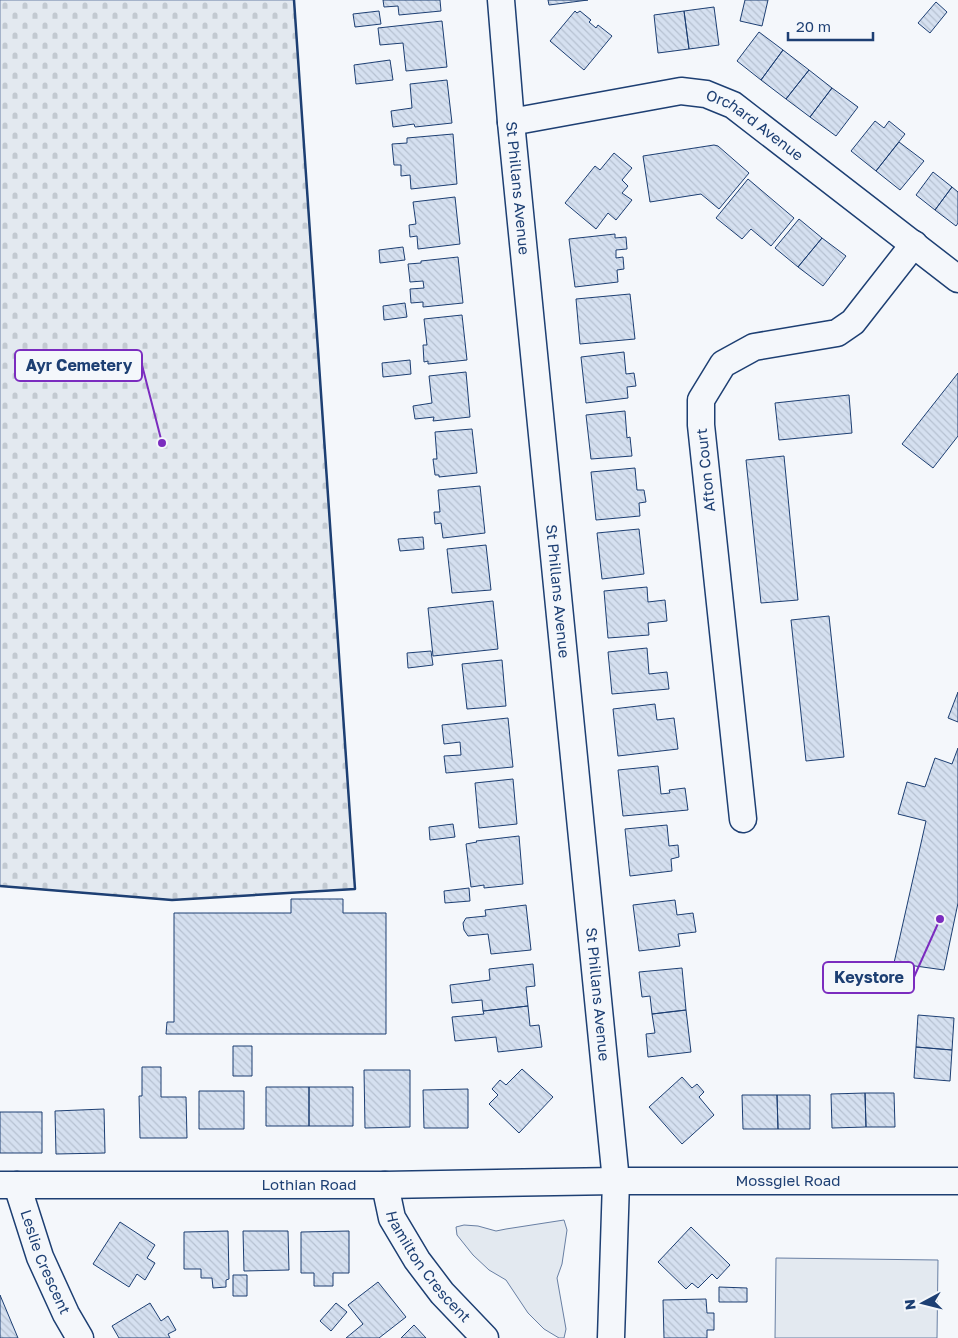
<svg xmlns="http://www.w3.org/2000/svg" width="958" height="1338" font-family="'Golos Text',sans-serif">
<defs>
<pattern id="cemetery-stones" width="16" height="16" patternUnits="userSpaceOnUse" patternTransform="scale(1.25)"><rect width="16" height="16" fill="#e3e9f0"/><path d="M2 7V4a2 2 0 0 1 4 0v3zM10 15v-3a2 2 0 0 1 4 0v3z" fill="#c2c9d1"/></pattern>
<pattern id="building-back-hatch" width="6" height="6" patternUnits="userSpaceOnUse" patternTransform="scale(1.25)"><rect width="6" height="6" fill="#d5e0f0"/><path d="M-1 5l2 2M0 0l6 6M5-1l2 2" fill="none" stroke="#b6c1d1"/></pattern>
</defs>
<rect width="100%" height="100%" fill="#f4f7fb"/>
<path fill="#e3e9f0" stroke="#687fa3" d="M564,1220L567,1230L562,1264L557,1278L566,1329L564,1338H559L544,1329L528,1313L506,1280L489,1270L473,1255L457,1235L456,1227L464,1225L478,1226L496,1231L506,1229Z
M776,1258L938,1260L937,1338H775Z"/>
<path fill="url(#cemetery-stones)" stroke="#687fa3" d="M0,0H294L355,889L172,900L0,886Z"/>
<path fill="url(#building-back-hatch)" stroke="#1d3f73" d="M383,0H440L441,11L399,15L398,6L384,7Z
M548,0H588L549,5Z
M745,0H768L762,26L740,21Z
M936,2L947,12L930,33L918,23Z
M714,7L719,45L689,49L684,11Z
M379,11L381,24L355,27L353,14Z
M575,11L577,13L580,11L591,20L589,22L596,28L598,25L612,36L584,70L550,41Z
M684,11L689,49L658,53L654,15Z
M442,21L447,67L406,71L403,43L380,45L378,28Z
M759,32L783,50L761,80L737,61Z
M783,50L809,70L786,99L761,80Z
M390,60L393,80L356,84L354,65Z
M809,70L832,88L810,117L786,99Z
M447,80L452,123L415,127L414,124L393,127L391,111L412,108L410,84Z
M832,88L858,107L836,136L810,117Z
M875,121L884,128L889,121L905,134L876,171L851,151Z
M453,134L457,184L411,189L410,175L401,176V165H394L392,144L407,143V138Z
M899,142L924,161L900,190L876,171Z
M714,145L718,146L749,173L719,209L701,194L650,202L643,156Z
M614,153L632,168L622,180L628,186L622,193L632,200L616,220L608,213L596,229L565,203L595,166L600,170Z
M933,172L952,187L935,210L916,195Z
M748,179L794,218L771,246L751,229L742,239L716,218Z
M952,187L958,192V223L956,226L935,210Z
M455,197L460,244L418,249L417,236L410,237L409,225L416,224L413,202Z
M799,219L822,238L798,267L775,248Z
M615,234V238L626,237L627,249L616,250V258L623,257L624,269L617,270L618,282L575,287L569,239Z
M822,238L846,256L823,286L798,267Z
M403,247L405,260L380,263L379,250Z
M458,257L463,303L423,307V302L411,303L410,289L424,288L423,281L410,282L408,264L421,263V261Z
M630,294L635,339L580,344L576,299Z
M405,303L407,317L384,320L383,306Z
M462,315L467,360L428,364V361L424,362L423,345H427L424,319Z
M624,352L626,374L634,373L636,386L627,387L628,398L586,403L581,357Z
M410,360L411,374L383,377L382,363Z
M466,372L470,417L433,421L434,417L415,419L413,406L432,403L429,376Z
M958,373V436L933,468L902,444Z
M849,395L852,433L779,440L775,403Z
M625,411L627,438L630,437L632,456L591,459L586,415Z
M472,429L477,473L439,477V475H435L433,459H437L435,432Z
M784,456L798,600L761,603L746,460Z
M635,468L637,490H644L646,502L639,503L640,516L596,520L591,472Z
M480,486L485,533L443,538L441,523L435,524L434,512H440L438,490Z
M639,529L644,574L602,579L597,533Z
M423,537L424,549L400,551L398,539Z
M486,545L491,590L452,593L447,549Z
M647,587L648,602L665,600L667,621L648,623L649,635L608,638L604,591Z
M493,601L498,649L433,656L428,608Z
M829,616L844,757L806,761L791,620Z
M647,648L649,674L667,672L669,689L612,694L608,652Z
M431,651L433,665L408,668L407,653Z
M502,660L506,706L467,709L462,664Z
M958,692V722L948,718Z
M655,704L657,720L674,718L678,749L618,756L613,709Z
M508,718L513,767L446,773L444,756L461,755L460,742L444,744L442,725Z
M958,748V903L944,970L894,963L926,821L898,814L907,782L925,787L935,758L952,764Z
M658,766L661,794L670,793L669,790L685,788L688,810L623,816L618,770Z
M513,779L517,824L479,828L475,783Z
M453,824L455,837L430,840L429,827Z
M667,825L669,846L678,845L679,857L671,859L672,871L630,876L625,829Z
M519,836L523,884L484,888V885L471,887L466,844L477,842L476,841Z
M469,888L470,901L445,903L444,891Z
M291,899H343V913H386V1034H166L167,1022H174V913H291Z
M675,900L677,915L693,913L696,932L678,934L680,946L639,951L633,905Z
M526,905L531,950L491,954L488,934L468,936L464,930L463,923L466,918L486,916L485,910Z
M533,964L535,986L526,987L528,1006L483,1011L482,1000L452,1003L450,985L490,980L489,969Z
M682,968L686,1010L652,1014L650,996L642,997L639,972Z
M528,1006L530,1026L539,1025L542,1047L498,1052L496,1037L455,1041L452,1017L484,1014L483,1011Z
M686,1010L691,1052L648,1057L646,1034L655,1033L652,1014Z
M918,1015L954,1018L952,1050L916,1047Z
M233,1046H252V1076H233Z
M916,1047L952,1050L950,1081L914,1078Z
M142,1067H161V1097H186L187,1138H140L139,1096H142Z
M522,1069L553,1097L519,1133L489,1104L498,1095L492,1089L500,1080L506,1085Z
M364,1070H410V1127L365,1128Z
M682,1077L692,1088L697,1084L704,1092L699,1097L714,1115L682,1144L649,1107Z
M266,1087H309V1126H266Z
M309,1087H353V1126H309Z
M468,1089V1128H424L423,1090Z
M199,1091H244V1129H199Z
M865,1093L866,1127L832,1128L831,1094Z
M865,1093H894L895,1127H866Z
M742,1095H777L778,1129H743Z
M777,1095H810V1129H778Z
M104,1109L105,1153L56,1154L55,1111Z
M0,1112H42V1153H0Z
M120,1222L155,1245L147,1258L155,1263L145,1280L137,1274L129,1287L93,1264Z
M691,1227L730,1265L717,1279L712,1274L698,1288L692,1283L686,1289L658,1262Z
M228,1231L229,1279L226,1280V1287L213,1288L212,1278H201V1269H184V1232Z
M243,1231H288L289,1270L244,1271Z
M349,1231V1273H333V1286H314V1273H301V1232Z
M233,1275H247V1296H233Z
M378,1282L406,1317L379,1338H346L363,1324L348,1305Z
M719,1287L747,1288V1302H719Z
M0,1295L18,1338H0Z
M706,1299L707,1313H714V1330H707V1338H664L663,1300Z
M150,1303L161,1321L168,1316L176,1330L168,1334L170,1338H119L112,1326Z
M336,1303L347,1312L331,1331L320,1321Z
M414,1325L426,1338H401Z"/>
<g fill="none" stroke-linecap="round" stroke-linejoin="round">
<defs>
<g id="street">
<path id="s1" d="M501,0L511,122L616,1181L611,1338"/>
<path id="s2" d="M511,122L681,91L706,94L733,105L958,279"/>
<path d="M743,819L701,425V400L723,364L754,347L837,333L853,322L914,244"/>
<path id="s3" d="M0,1185H385L616,1181H958"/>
<path id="s4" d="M17,1185L40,1257L66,1314L80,1338"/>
<path id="s5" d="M385,1185L392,1218L417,1260L442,1293L485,1338"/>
</g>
</defs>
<use href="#street" stroke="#1d3f73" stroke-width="29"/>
<use href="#street" stroke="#f4f7fb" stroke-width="26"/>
<path stroke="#1d3f73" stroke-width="2.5" d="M0,886L172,900L355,889L294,0"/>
</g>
<g text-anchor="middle" stroke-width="4" stroke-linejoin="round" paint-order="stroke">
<g font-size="15" fill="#1d3f73" stroke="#f4f7fb">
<text dy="5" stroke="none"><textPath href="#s2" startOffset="256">Orchard Avenue</textPath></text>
<text dy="5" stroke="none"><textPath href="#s1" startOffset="189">St Phillans Avenue</textPath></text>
<text transform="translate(706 470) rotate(-96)" y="5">Afton Court</text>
<text dy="5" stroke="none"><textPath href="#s1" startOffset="594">St Phillans Avenue</textPath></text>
<text dy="5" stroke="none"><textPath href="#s1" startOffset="999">St Phillans Avenue</textPath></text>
<text dy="5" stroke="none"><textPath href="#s3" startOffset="788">Mossgiel Road</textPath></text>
<text dy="5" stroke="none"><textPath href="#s3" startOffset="309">Lothian Road</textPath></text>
<text dy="5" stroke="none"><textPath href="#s4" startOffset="82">Leslie Crescent</textPath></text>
<text dy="5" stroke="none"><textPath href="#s5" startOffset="94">Hamilton Crescent</textPath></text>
</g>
</g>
<path fill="none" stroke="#7b2cbf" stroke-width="2" d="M162 443L142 365M940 919L914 977"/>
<g fill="#7b2cbf" stroke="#f4f7fb" stroke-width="2">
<circle cx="162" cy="443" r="5"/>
<circle cx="940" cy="919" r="5"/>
</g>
<g fill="#f4f7fb" stroke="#7b2cbf" stroke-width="2">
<rect x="15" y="350" width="127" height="31" rx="5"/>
<rect x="823" y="962" width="91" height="31" rx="5"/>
</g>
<g font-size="16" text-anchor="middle" font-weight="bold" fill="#1d3f73">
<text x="79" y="371">Ayr Cemetery</text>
<text x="869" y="983">Keystore</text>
</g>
<g transform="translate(923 1303) rotate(263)" stroke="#f4f7fb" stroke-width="4" paint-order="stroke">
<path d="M0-4L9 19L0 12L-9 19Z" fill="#1d3f73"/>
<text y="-8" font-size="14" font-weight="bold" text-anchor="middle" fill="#1d3f73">N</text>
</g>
<path d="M788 32v8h85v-8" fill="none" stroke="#1d3f73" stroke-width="2.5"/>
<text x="796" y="32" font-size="15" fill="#1d3f73" stroke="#f4f7fb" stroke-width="4" paint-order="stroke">20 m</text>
</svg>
